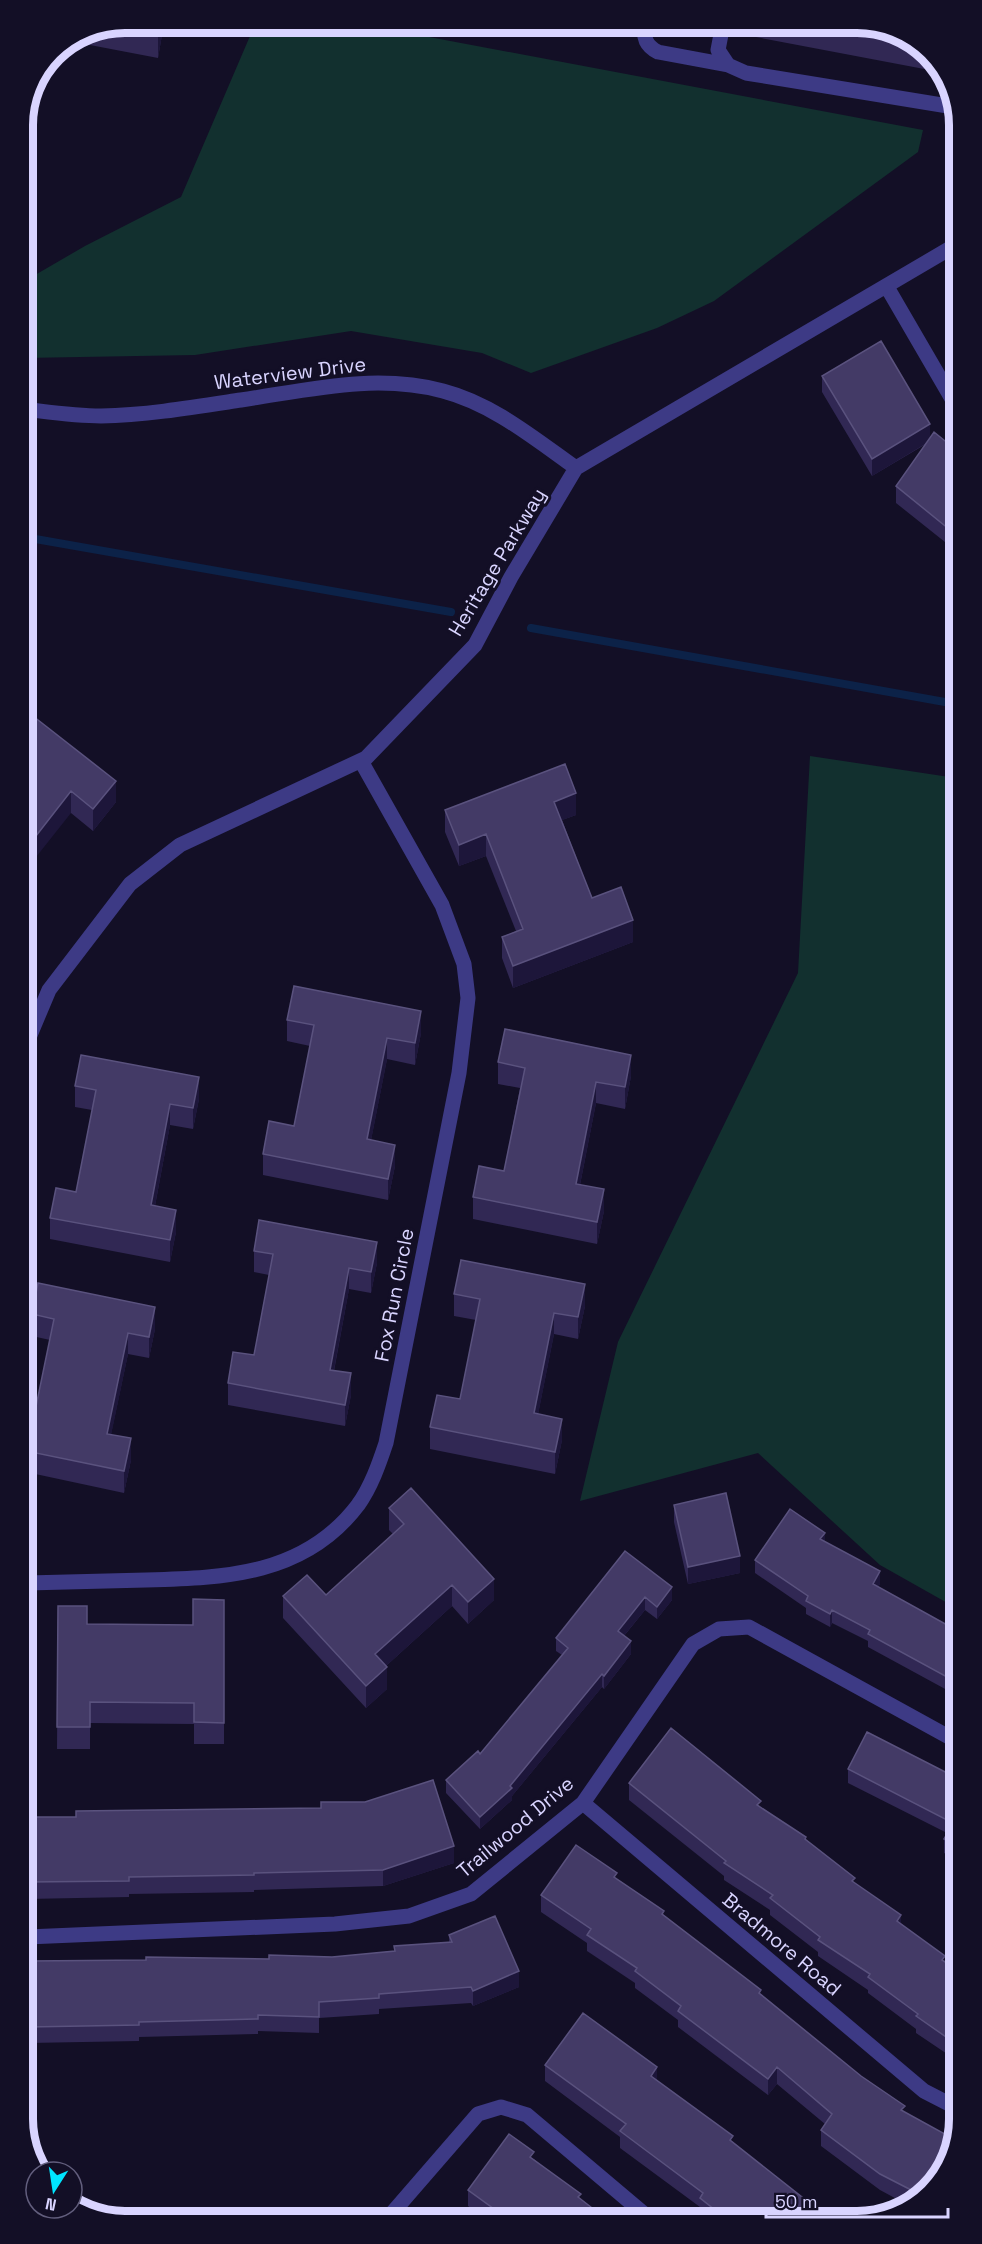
<svg xmlns="http://www.w3.org/2000/svg" width="982" height="2244" font-family="'Space Grotesk',sans-serif">
<rect width="100%" height="100%" fill="#130f26"/>
<path fill="#12302f" d="M376,27L923,130L918,152L714,301L657,328L531,373L482,353L351,331L195,355L23,358V282L85,246L181,197L253,29Z
M810,756L956,778L958,1609L880,1565L758,1453L580,1501L618,1342L798,973Z"/>
<g fill="none" stroke-linecap="round" stroke-linejoin="round">
<path stroke="#0c2248" stroke-width="8" d="M24,537L451,612
M531,628L956,704"/>
<path stroke="#3d3a85" stroke-width="15" d="M723,24L718,50L728,65L746,73L954,107
M645,25C643,38 646,46 658,52L728,65
M887,287L955,404
M23,409C49,412 75,416 101,416C147,415 195,407 241,400C309,390 375,373 443,391C493,404 535,439 576,468
M25,1047L49,990L130,884L180,845L366,758L475,645L511,577L576,468L954,246
M27,1583C66,1582 106,1581 146,1580C226,1578 305,1575 358,1505C371,1487 379,1464 386,1443L459,1073L468,998L464,964L442,905L361,761
M583,1803L924,2091L959,2109
M27,1937L335,1924L409,1916L471,1894L583,1803L693,1644L719,1629L749,1627L958,1742
M387,2219L478,2114L501,2107L527,2115L649,2218"/>
</g>
<path fill="#312854" d="M864,23L920,44L940,72L756,37V24Z
M708,24L706,34L661,25Z
M163,29L158,58L69,41L86,30Z
M822,376L930,438L955,449V550L896,503V486L926,444L872,476L822,392Z
M24,709L116,802L93,831L71,813Z
M445,810L576,815L562,820L592,898L633,942L513,988L502,958V937L516,931L486,856L459,866L445,832Z
M287,1020L421,1033L415,1065L387,1059L371,1140L395,1166L388,1200L263,1175V1154L294,1126L310,1046L287,1041Z
M498,1062L631,1076L625,1109L596,1103L580,1185L604,1211L597,1244L473,1219V1197L504,1171L520,1088L498,1084Z
M75,1086L199,1099L193,1129L170,1125L155,1206L176,1232L170,1262L50,1239V1218L76,1192L92,1110L75,1107Z
M254,1251L377,1263L371,1293L349,1289L334,1371L351,1395L345,1426L228,1405V1383L254,1355L269,1275L254,1272Z
M454,1294L585,1306L578,1339L554,1334L538,1414L562,1440L555,1474L430,1449V1427L460,1399L476,1320L454,1316Z
M32,1314L155,1329L149,1358L128,1354L111,1434L131,1460L124,1493L26,1472V1419L33,1421L50,1340L32,1336Z
M674,1505L740,1573L688,1584L674,1522Z
M389,1508L494,1600L468,1624L452,1606L386,1666L387,1689L366,1708L283,1618V1596L326,1595L393,1534L389,1530Z
M825,1542L880,1584L878,1587L958,1631V1696L868,1647V1641L832,1623L830,1627L806,1614V1608L755,1573V1560Z
M625,1551L672,1600L657,1619L645,1610L624,1636L631,1654L604,1689L602,1687L512,1796V1800L480,1829L446,1793V1780L480,1754L562,1655L556,1651V1638Z
M224,1600V1744H194V1724L90,1723V1749H57L58,1606L87,1624L193,1625Z
M848,1769L959,1779V1861L944,1853V1839L947,1833L848,1783Z
M629,1783L761,1807L806,1840L945,1962L959,1971V2062L916,2033V2029L868,1993V1990L818,1956V1952L770,1915V1910L724,1880V1876L629,1800Z
M27,1817L454,1863L383,1886L254,1890V1892L129,1894V1897L27,1899Z
M617,1879L664,1915L905,2112L942,2176L906,2204L880,2190L821,2146V2130L825,2124L777,2084L768,2095L678,2027V2020L635,1988V1983L587,1951V1943L541,1912V1895Z
M449,1935L519,1987L473,2006L471,2003L379,2009V2014L319,2018V2033L258,2031V2034L139,2037V2041L28,2043V1961L269,1959L332,1957L394,1951L449,1943Z
M545,2065L657,2080L733,2142L812,2213L819,2216L703,2217L700,2215V2207L620,2148V2137L545,2081Z
M534,2159L581,2199L605,2218L485,2219L468,2206V2190Z"/>
<path fill="#1d163a" d="M159,29H163L158,58V36Z
M930,424V441L872,476V459Z
M116,781V802L93,831V809Z
M71,791V813L25,871V850Z
M576,793V815L554,823V802Z
M486,834V856L459,866V845Z
M633,920V942L513,988V966Z
M421,1011V1033L415,1065V1043Z
M387,1038V1059L367,1161V1139Z
M631,1055V1076L625,1109V1087Z
M199,1077V1099L193,1129V1108Z
M596,1082V1103L576,1205V1184Z
M170,1104V1125L151,1227V1205Z
M395,1145V1166L388,1200V1179Z
M604,1189V1211L597,1244V1222Z
M176,1210V1232L170,1262V1240Z
M377,1242V1263L371,1293V1272Z
M349,1268V1289L330,1391V1370Z
M585,1284V1306L578,1339V1317Z
M155,1307V1329L149,1358V1337Z
M554,1313V1334L534,1435V1413Z
M128,1333V1354L107,1455V1434Z
M351,1373V1395L345,1426V1405Z
M562,1419V1440L555,1474V1452Z
M131,1438V1460L124,1493V1471Z
M825,1533V1546L820,1539Z
M740,1556V1573L688,1584V1567Z
M880,1571V1584L873,1597V1584Z
M494,1579V1600L468,1624V1602Z
M452,1585V1606L375,1676V1654Z
M672,1587V1600L657,1619V1607Z
M645,1597V1610L618,1643V1631Z
M832,1610V1623L830,1627V1614Z
M631,1641V1654L604,1689V1676Z
M387,1667V1689L366,1708V1686Z
M602,1674V1687L512,1796V1800L480,1829V1817L510,1786Z
M454,1846V1863L383,1886V1870Z
M901,1915V1931L897,1921Z
M519,1971V1987L473,2006V1991Z
M657,2067V2084L651,2076Z
M777,2067V2084L768,2095V2079Z
M812,2205V2217L808,2211Z"/>
<path fill="#433a66" stroke="#5a527e" stroke-width="1.5" d="M799,23H864L920,44L922,47Z
M159,29L158,36L122,30Z
M881,341L930,424L872,459L822,376Z
M934,432L955,449V534L896,486Z
M24,709L116,781L93,809L71,791L25,850Z
M565,764L576,793L554,802L592,898L621,887L633,920L513,966L502,937L523,929L486,834L459,845L445,810Z
M294,986L421,1011L415,1043L387,1038L367,1139L395,1145L388,1179L263,1154L269,1121L294,1126L314,1025L287,1020Z
M505,1029L631,1055L625,1087L596,1082L576,1184L604,1189L597,1222L473,1197L479,1166L504,1171L525,1068L498,1062Z
M81,1055L199,1077L193,1108L170,1104L151,1205L176,1210L170,1240L50,1218L56,1188L76,1192L96,1090L75,1086Z
M259,1220L377,1242L371,1272L349,1268L330,1370L351,1373L345,1405L228,1383L233,1352L254,1355L273,1254L254,1251Z
M461,1260L585,1284L578,1317L554,1313L534,1413L562,1419L555,1452L430,1427L437,1395L460,1399L480,1299L454,1294Z
M38,1283L155,1307L149,1337L128,1333L107,1434L131,1438L124,1471L26,1451V1419L33,1421L54,1319L32,1314Z
M411,1488L494,1579L468,1602L452,1585L375,1654L387,1667L366,1686L283,1596L307,1575L326,1595L404,1524L389,1508Z
M726,1493L740,1556L688,1567L674,1505Z
M790,1509L825,1533L820,1539L880,1571L873,1584L958,1631V1683L868,1634L870,1630L832,1610L830,1614L806,1601L808,1596L755,1560Z
M625,1551L672,1587L657,1607L645,1597L618,1631L631,1641L604,1676L602,1674L510,1786L512,1788L480,1817L446,1780L478,1751L480,1754L568,1648L556,1638Z
M193,1599L224,1600V1723L194,1722V1703L90,1702V1727H57L58,1606H87V1624L193,1625Z
M671,1728L761,1801L757,1805L806,1837L805,1839L855,1878L852,1881L901,1915L897,1921L945,1956L942,1960L959,1971V2046L916,2016L918,2014L868,1977L870,1974L818,1940L820,1937L770,1898L773,1895L724,1863L726,1861L629,1783Z
M867,1732L959,1779V1848L944,1839L953,1823L848,1769Z
M433,1780L454,1846L383,1870L254,1873V1875L129,1877V1881L27,1882V1817H76V1811L321,1808V1802H365Z
M576,1845L617,1873L614,1877L664,1911L662,1914L761,1990L759,1993L861,2076L905,2106L901,2110L954,2139L942,2176L919,2194L880,2174L821,2130L832,2114L777,2067L768,2079L678,2011L681,2006L635,1971L637,1968L587,1935L591,1929L541,1895Z
M495,1916L519,1971L473,1991L471,1987L379,1994V1998L319,2002V2017L258,2015V2019L139,2022V2025L28,2027V1961L146,1960V1957L269,1959V1955L332,1957L395,1951L394,1946L452,1942L449,1935Z
M583,2013L657,2067L651,2076L733,2136L730,2140L812,2205L808,2211L819,2216L724,2217L700,2198L703,2193L620,2131L626,2124L545,2065Z
M509,2134L534,2152L530,2157L581,2194L578,2197L605,2218L508,2219L468,2190Z"/>
<g text-anchor="middle" stroke-width="6" stroke-linejoin="round" paint-order="stroke">
<g font-size="20" fill="#d9d4ff" stroke="#130f26">
<text transform="translate(290 373) rotate(-7)" y="7">Waterview Drive</text>
<text transform="translate(497 562) rotate(-59)" y="7">Heritage Parkway</text>
<text transform="translate(394 1295) rotate(-79)" y="7">Fox Run Circle</text>
<text transform="translate(515 1827) rotate(-40)" y="7">Trailwood Drive</text>
<text transform="translate(782 1944) rotate(40)" y="7">Bradmore Road</text>
</g>
</g>
<path d="M0 0H982V2244H0ZM125 33H857A92 92 0 0 1 949 125V2119A92 92 0 0 1 857 2211H125A92 92 0 0 1 33 2119V125A92 92 0 0 1 125 33Z" fill="#130f26" fill-rule="evenodd"/>
<path fill="none" stroke="#d9d4ff" stroke-width="8" d="M125 33H857A92 92 0 0 1 949 125V2119A92 92 0 0 1 857 2211H125A92 92 0 0 1 33 2119V125A92 92 0 0 1 125 33Z"/>
<g transform="translate(54 2190) rotate(192)"><circle r="28" fill="#130f26" stroke="#625e7d" stroke-width="1.5"/>
<path d="M0-4.5L10 22L0 15L-10 22Z" fill="#00e5ff"/>
<text y="-9" font-size="16" font-weight="bold" text-anchor="middle" fill="#d9d4ff">N</text>
</g>
<path d="M766 2208v9h182v-9" fill="none" stroke="#d9d4ff" stroke-width="3"/>
<text x="775" y="2208" font-size="18" fill="#d9d4ff" stroke="#130f26" stroke-width="4.5" paint-order="stroke">50 m</text>
</svg>
